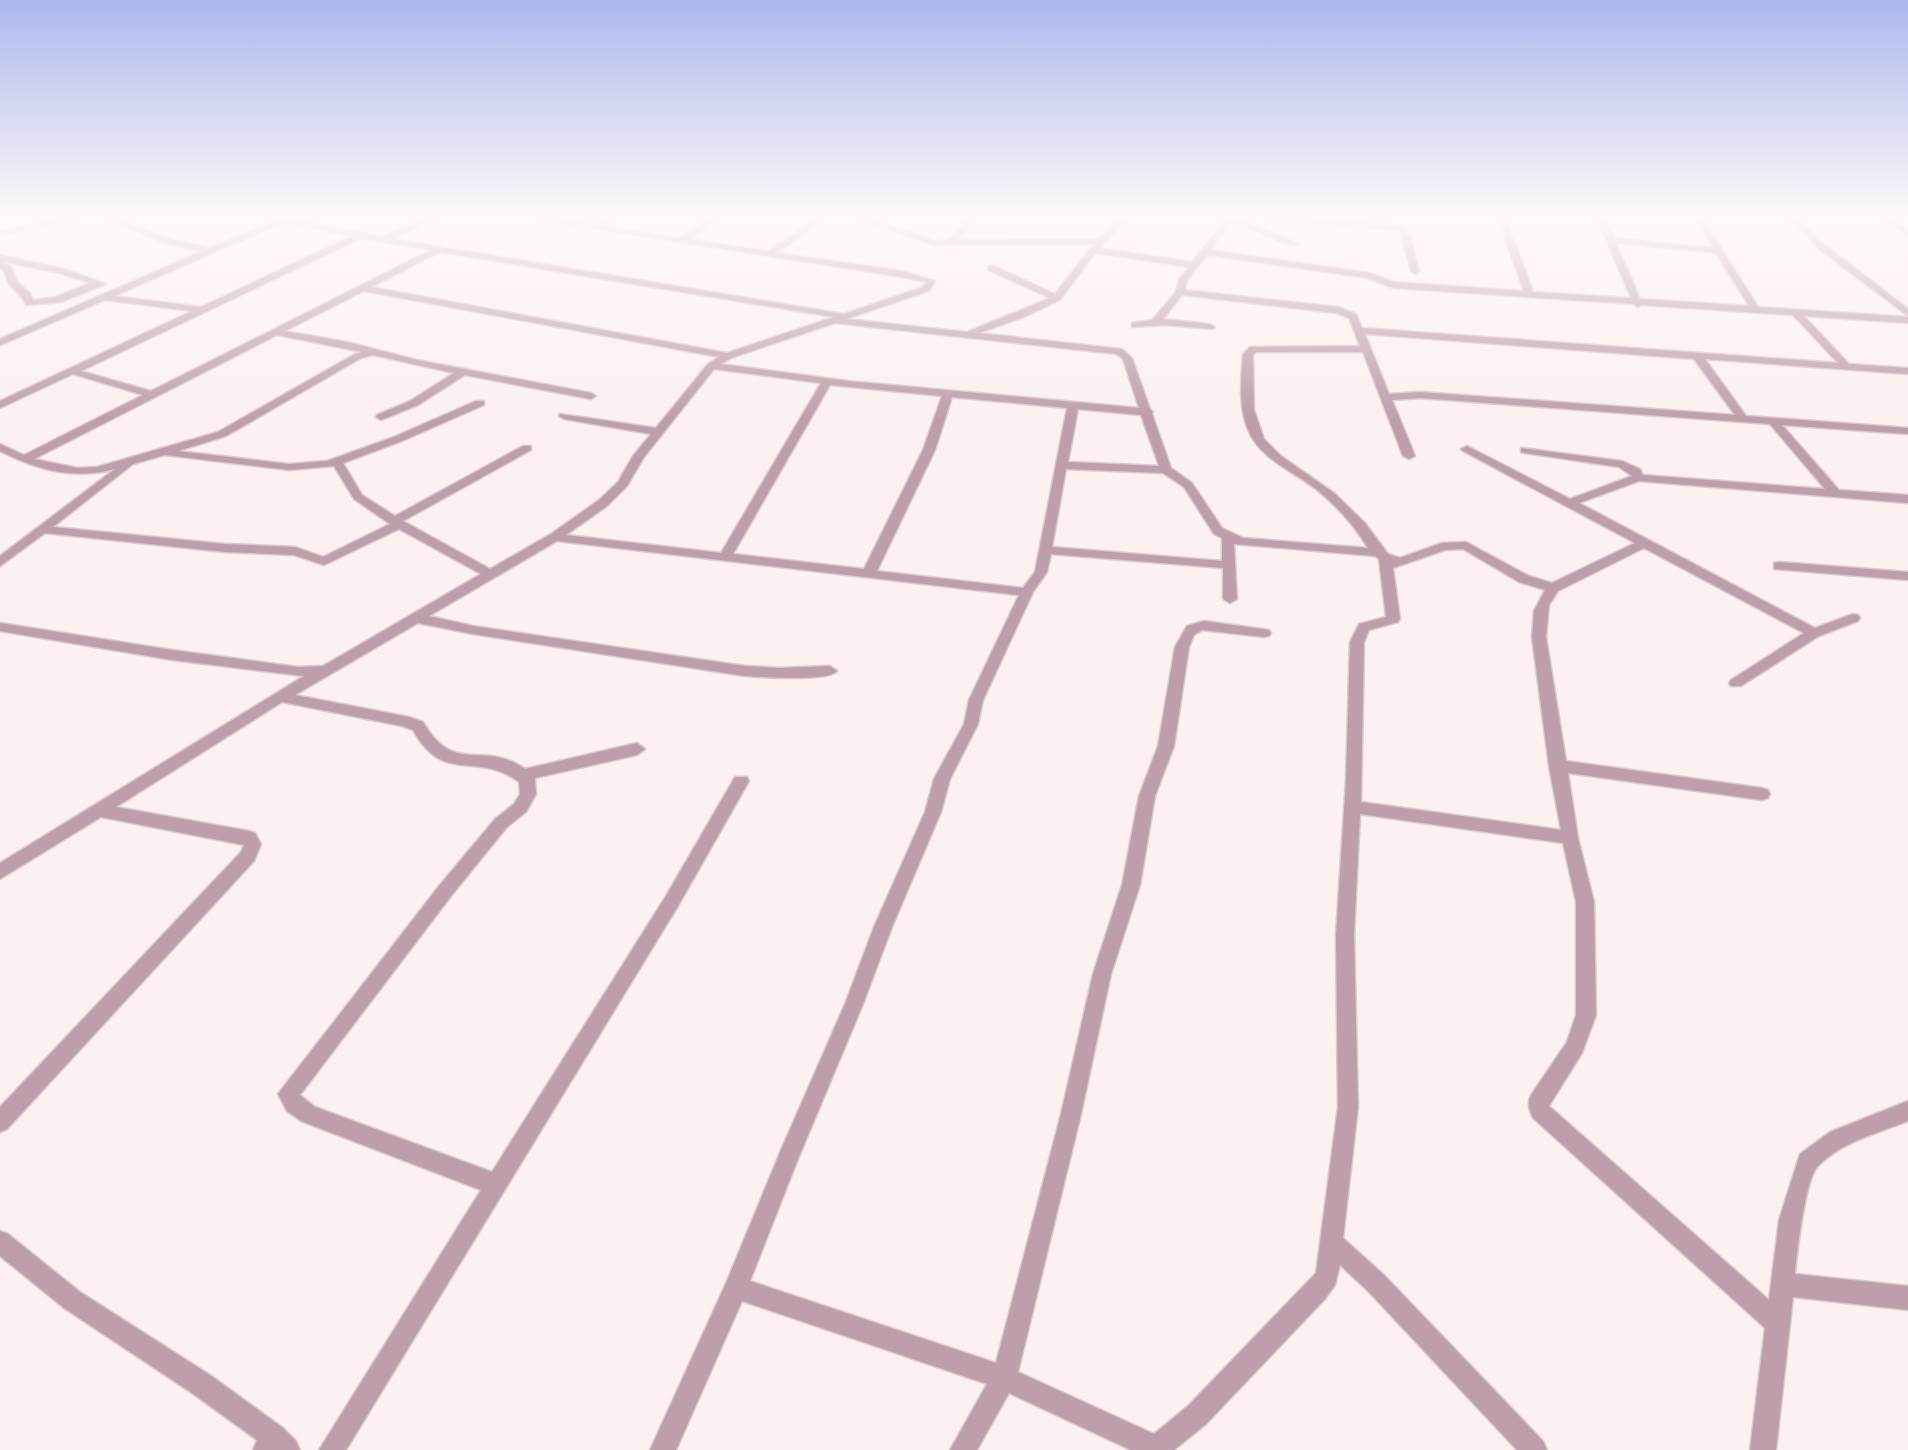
<svg xmlns="http://www.w3.org/2000/svg" width="1908" height="1450" font-family="Karla,sans-serif">
<rect width="100%" height="100%" fill="#fcf0f0"/>
<g fill="none" stroke-linecap="round" stroke-linejoin="round">
<defs>
<path id="street" d="M72,216H88L0,235V231Z
M100,216H111L173,240L210,248L285,216H296L291,219L382,237L431,216H442L392,239L844,314L923,287L926,282L902,277L515,216H535L596,225L612,216H622L605,227L680,238L713,216H722L689,239L768,251L820,216H829L777,253L902,271L935,281L929,291L846,319L967,332L1050,298L988,270V266H994L1055,294L1094,244L933,245L852,216H864L934,241L949,240L970,216H978L958,240L1098,239L1123,216H1132L1099,248L1192,262L1222,224L1214,216L1236,217L1299,244L1292,246L1227,220L1230,224L1210,250L1370,273L1394,282L1524,291L1497,216H1505L1533,292L1631,298L1596,216H1604L1614,238L1713,248L1693,216H1701L1758,307L1908,317V323L1804,316L1849,364L1908,368V374L1705,359L1746,416L1908,428V434L1782,425L1839,490L1908,495V503L1639,481L1579,503L1815,628L1853,614L1858,615L1860,618L1858,621L1819,636L1741,686H1731L1729,683L1731,680L1804,633L1644,548L1558,591L1549,605L1546,637L1566,761L1762,788L1768,790L1770,794L1768,798L1762,800L1568,773L1578,838L1594,902L1596,1015L1582,1053L1549,1106L1769,1300L1779,1220L1800,1154L1830,1132L1908,1101V1121C1878,1133 1841,1142 1818,1166C1805,1179 1797,1253 1795,1274L1908,1286V1310L1793,1297L1776,1450H1750L1765,1328L1533,1118C1529,1109 1527,1104 1531,1095L1567,1042L1576,1015V902L1563,843L1360,814L1354,935L1358,1107L1343,1238L1384,1275L1543,1441L1547,1450H1517L1368,1291L1340,1265L1335,1285L1324,1300L1206,1424L1174,1450H1131L1009,1393L977,1450H950L987,1384L742,1301L676,1450H650L727,1281L781,1150L845,1004L874,927L925,812L934,779L964,724L969,700L1019,595L557,541L429,616L473,626L745,666L779,668L830,666L837,671C828,682 762,677 745,676L473,634L418,623L295,695L409,717L423,722C455,777 483,739 525,769L637,743L645,749L637,755L535,778L536,794L526,812L507,827L451,896L300,1095L315,1107L492,1172L666,896L735,777H747L749,781L678,906L346,1450H319L481,1190L301,1121L287,1111L278,1094L439,886L495,819L514,804L520,794L519,782C476,750 444,786 413,730L402,726L282,702L116,807L249,831L255,833L261,844L254,861L7,1129L0,1132V1107L241,852L244,845L101,817L0,879V863L304,676L172,660L0,631V623L172,650L298,667L323,666L481,574L399,529L324,565L294,555L225,552L45,533L0,566V556L115,469C74,480 37,470 0,451V444L24,455L143,395L73,374L0,408V401L192,311L105,300L0,345V339L203,251L168,244ZM284,222L352,236L201,307L114,296ZM361,238L431,250L151,391L81,371ZM1616,243L1716,253L1749,306L1640,299ZM440,252L834,317L727,353L371,287ZM1095,253L1189,267L1179,280L1176,292L1152,320L1132,323V327L1164,325L1213,329L1215,327L1210,324L1163,319L1182,295L1336,313L1349,318L1360,346L1250,347L1243,354C1241,379 1238,408 1249,432C1262,460 1293,471 1316,489C1337,506 1354,525 1368,548L1243,538L1222,528L1192,483L1171,468L1152,414L1153,412L1150,409L1132,358L1122,349L979,333L1024,317L1060,300ZM1207,255L1368,278L1393,288L1634,304L1638,307L1642,305L1793,315L1838,363L1362,328L1356,314L1338,307L1185,290L1187,280ZM364,291L719,357L708,364L656,428L560,414L559,416L564,419L651,434L633,456L618,482L599,500L551,534L490,569L403,521L531,450V446H523L395,516L362,495L343,463L402,441L484,405V401H476L394,437L327,461L289,464L178,451L226,436L361,358L373,355L454,373L410,401L377,415L376,417L381,420L418,405L465,375L591,399L596,396L591,393L417,360L347,342L285,331ZM835,323L1116,354L1123,359L1139,408L848,381L721,364L731,358ZM1365,334L1694,359L1735,415L1420,392L1389,394ZM277,335L362,352L355,354L218,432L97,467L78,468L34,459ZM1256,352H1363L1403,456L1409,459L1415,456L1392,400L1420,398L1770,424L1825,489L1643,475L1640,469L1622,461L1521,448V452L1525,453L1619,467L1632,476L1570,499L1467,446L1461,449L1463,451L1635,543L1552,583L1529,576L1466,542L1442,543L1400,558L1388,554L1365,523L1334,493L1281,456L1264,439L1254,410L1253,355ZM714,369L821,383L721,553L566,535L607,506L627,486L644,457ZM830,385L942,396L923,450L864,569L733,554ZM952,397L1067,408L1035,572L1023,588L877,571L935,450ZM1078,409L1141,415L1159,466L1068,462ZM165,455L289,470L334,466L354,499L390,524L323,557L295,547L225,544L53,527L133,464ZM1066,469L1163,473L1184,487L1214,534L1222,538V561L1052,547ZM1234,544L1375,556L1379,559L1386,617L1359,624L1350,642L1346,780L1336,935L1338,1107L1316,1273L1188,1406L1154,1434L1018,1372L1081,1114L1111,974L1140,885L1155,796L1174,746L1189,647L1194,635L1202,630L1264,637L1269,636L1271,633L1269,630L1204,621L1187,626L1175,647L1158,746L1139,796L1122,885L1093,974L1061,1114L996,1363L750,1281L798,1159L863,1004L892,927L941,812L950,779L978,724L983,700L1033,592L1047,572L1051,554L1223,568V599L1230,603L1237,599ZM1463,549L1519,582L1545,590L1534,611L1532,637L1549,766L1561,830L1361,802L1364,642L1369,630L1398,622L1400,619L1393,568L1445,550Z
M1252,216H1284L1402,226L1409,233L1419,271L1415,274L1411,271L1401,234L1397,230L1256,218Z
M1787,216H1795L1825,245L1908,309V316L1819,249Z
M1881,216H1890L1908,230V236Z
M0,255L64,269L106,284L61,302L26,305C22,295 17,293 10,285C5,279 7,272 0,268V261L11,267L17,282L30,293L33,300L56,297L90,283L59,273L0,261Z
M1779,562L1908,572V580L1774,569V563Z
M0,1231L8,1234L80,1292L210,1375L283,1428L296,1441L300,1450H253L257,1440L192,1393L64,1308L0,1256Z"/>
</defs>
<use href="#street" stroke="#d7cccc" stroke-width="3"/>
<use href="#street" fill="#be9eab" fill-rule="evenodd"/>
</g>
<linearGradient id="sky" x2="0" y2="1"><stop stop-color="#adb9ed"/><stop offset="0.52" stop-color="#fef8f8"/><stop offset="1" stop-color="#fef8f8" stop-opacity="0"/></linearGradient>
<rect width="1908" height="419" fill="url(#sky)"/>
</svg>
